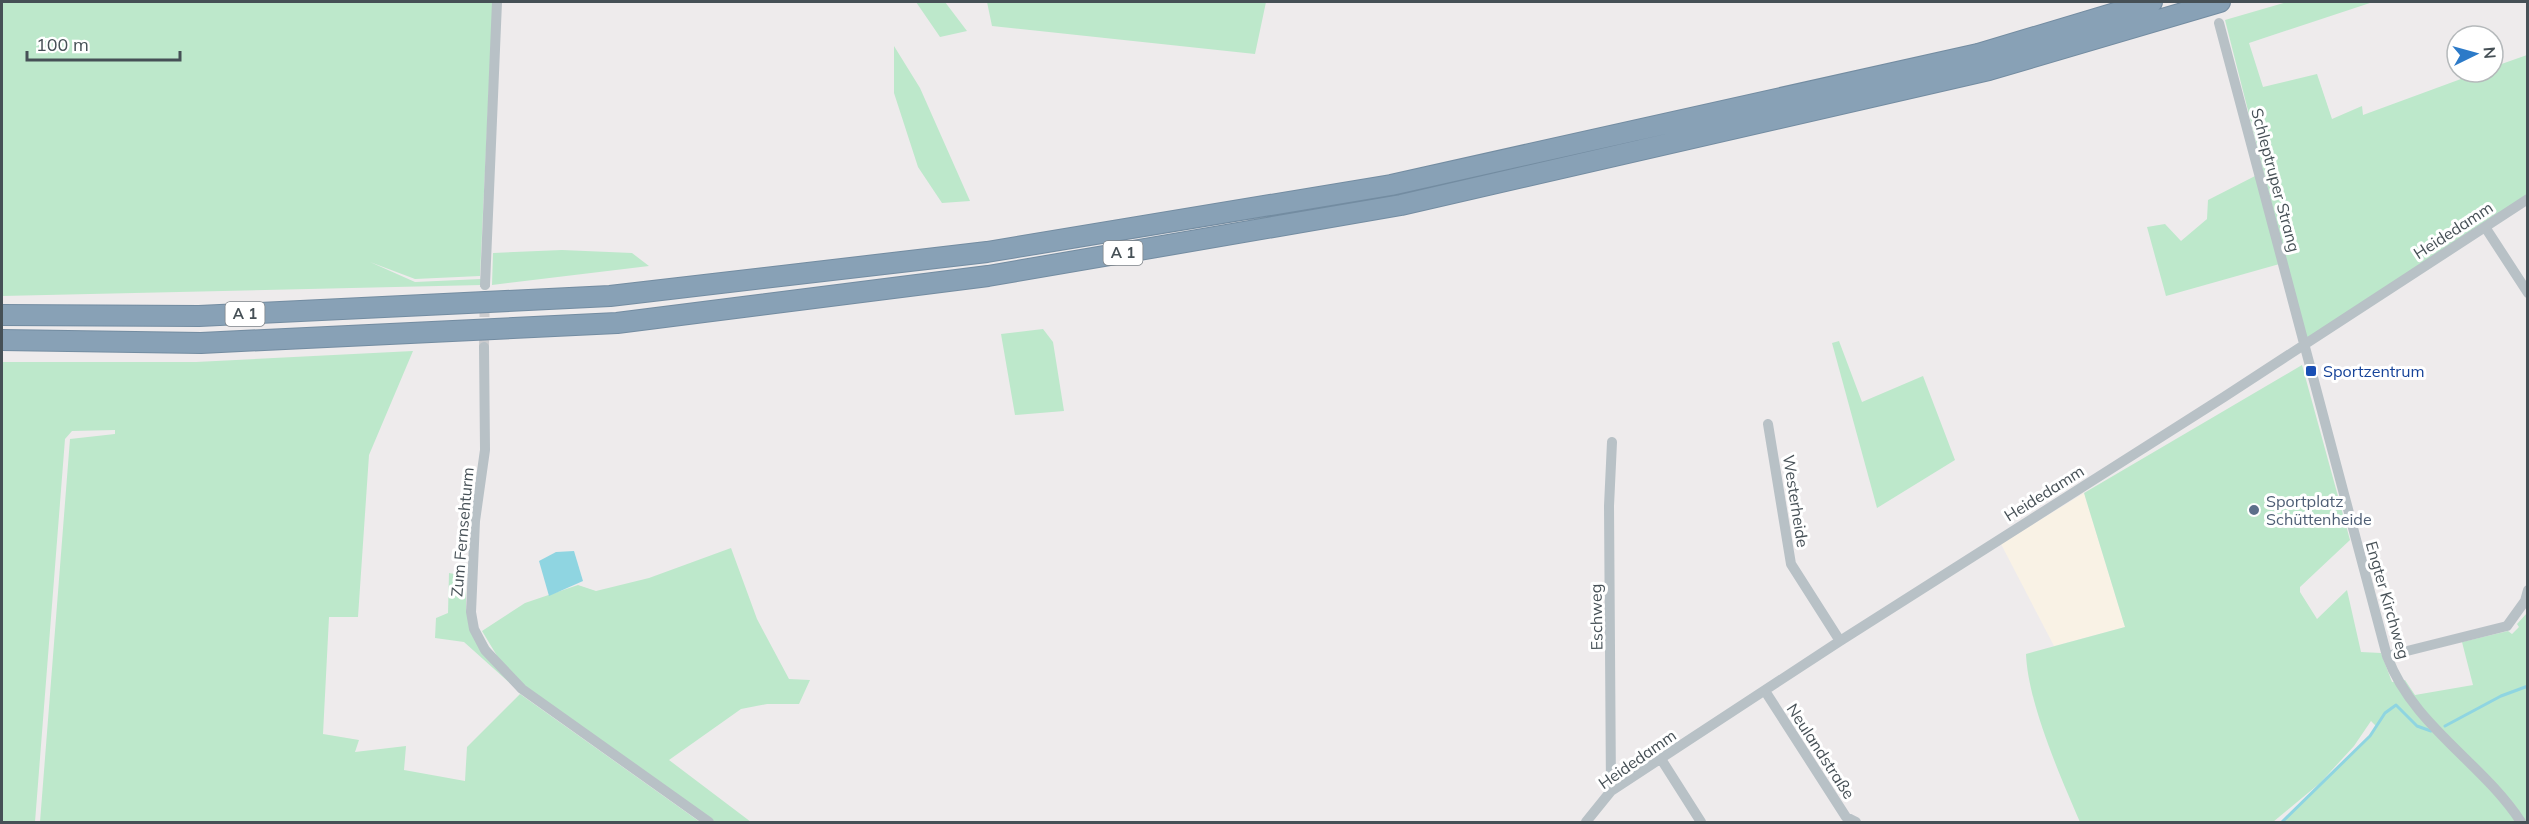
<svg xmlns="http://www.w3.org/2000/svg" width="2529" height="824" font-family="Mulish,sans-serif">
<rect width="100%" height="100%" fill="#eeebec"/>
<path fill="#f9f2e5" d="M2084,493L2125,627L2054,646L2001,544Z"/>
<path fill="#bde8cb" d="M2,2H493L480,276L415,279L370,262L415,282L481,279L482,285L2,296Z
M916,2H945L967,31L940,37Z
M987,2H1266L1255,54L992,26Z
M2287,2H2373L2249,43L2263,87L2317,74L2332,119L2362,106L2363,115L2480,72H2493V67L2527,55V199L2305,345L2300,315L2225,20Z
M894,46L920,88L970,201L942,203L918,167L894,93Z
M2259,174L2283,263L2166,296L2147,227L2165,224L2181,241L2207,219L2208,200Z
M562,250L632,253L649,266L492,285L493,253Z
M1043,329L1053,342L1064,411L1015,415L1001,334Z
M1839,341L1862,402L1923,376L1955,460L1877,508L1832,343Z
M413,351L369,455L358,617H329L323,734L359,740L355,752L406,746L404,770L465,781L467,747L520,694L700,822H40L70,439L115,434V430L72,431L65,439L35,822H2V362H196Z
M2302,365L2350,540L2300,587V592L2317,619L2347,590L2361,652L2381,653L2392,682L2405,680L2415,695L2473,685L2462,642L2508,631L2512,634L2519,627L2517,624L2527,613V822H2282L2370,736L2376,726L2371,721L2354,746L2320,783L2273,822H2080C2060,776 2028,703 2026,654L2125,627L2084,493Z
M731,548L757,619L789,679L810,680L799,704H767L741,709L669,760L751,822H715L526,687L502,664L482,631L525,603L578,585L596,591L649,578Z
M449,573L466,576V609L513,686L464,642L435,638L436,618L448,613Z"/>
<path fill="#8fd5e1" d="M574,551L583,581L549,596L539,561L556,552Z"/>
<g fill="none" stroke-linecap="round" stroke-linejoin="round">
<path stroke="#8fd5e1" stroke-width="3" d="M2445,726L2501,696L2528,686
M2282,822L2370,736L2385,713L2396,705L2417,726L2431,731"/>
<path stroke="#ccccce" stroke-width="10" stroke-dasharray="10 5" stroke-linecap="butt" d="M484,347L485,285"/>
<defs>
<path id="highway" d="M2,315L199,316L610,296L987,252L1391,185L1978,54L2152,2
M2,340L201,343L617,323L988,276L1401,205L1989,70L2220,2"/>
</defs>
<use href="#highway" stroke="#738ca1" stroke-width="22"/>
<path stroke="#b8c1c6" stroke-width="10" d="M2219,23L2387,656C2413,726 2482,762 2521,822
M2485,227L2528,293
M485,285L497,2
M484,347L485,450L475,521L471,612L474,629L485,650L522,689L709,822
M1768,424L1791,564L1840,641
M2387,656L2507,626L2525,601L2528,590
M1765,691L1846,817L1856,822
M1661,759L1701,822
M1611,791L1609,506L1612,442
M1586,822L1611,791L1840,641L2224,397L2528,199"/>
<use href="#highway" stroke="#88a1b6" stroke-width="20"/>
</g>
<rect fill="#1a4fb4" stroke="#fff" stroke-width="2" x="2305" y="365" width="12" height="12" rx="3"/>
<circle fill="#5c6f8a" stroke="#fff" stroke-width="2" cx="2254" cy="510" r="6"/>
<g text-anchor="middle" stroke-width="6" stroke-linejoin="round" paint-order="stroke">
<g fill="#fff" stroke="#7e8489" stroke-width="1.5">
<rect x="1103.5" y="241" width="39" height="24" rx="4.5"/>
<rect x="225.5" y="302" width="39" height="24" rx="4.5"/>
</g>
<g font-size="15" font-weight="bold" fill="#465056">
<text x="1123" y="258">A 1</text>
<text x="245" y="319">A 1</text>
</g>
<g font-size="16" fill="#465056" stroke="#fff">
<text transform="translate(2276 180) rotate(75)" y="6">Schleptruper Strang</text>
<text transform="translate(2453 230) rotate(-33)" y="6">Heidedamm</text>
<text transform="translate(2044 493) rotate(-32)" y="6">Heidedamm</text>
<text transform="translate(1796 501) rotate(81)" y="6">Westerheide</text>
<text transform="translate(462 532) rotate(-85)" y="6">Zum Fernsehturm</text>
<text transform="translate(2388 600) rotate(74)" y="6">Engter Kirchweg</text>
<text transform="translate(1596 617) rotate(-91)" y="6">Eschweg</text>
<text transform="translate(1821 751) rotate(57)" y="6">Neulandstraße</text>
<text transform="translate(1637 759) rotate(-35)" y="6">Heidedamm</text>
</g>
<g font-size="16" fill="#164399" stroke="#fff" text-anchor="start">
<text x="2323" y="377">Sportzentrum</text>
</g>
<g font-size="16" fill="#4e5e75" stroke="#fff" text-anchor="start">
<text x="2266" y="507">Sportplatz<tspan x="2266" dy="18">Schüttenheide</tspan></text>
</g>
</g>
<rect width="2529" height="824" fill="none" stroke="#465056" stroke-width="6"/>
<g transform="translate(2475 54) rotate(85)"><circle r="28" fill="#ffffff" stroke="#b5b9bb" stroke-width="1.5"/>
<path d="M0-4.5L10 22L0 15L-10 22Z" fill="#2c7ac8"/>
<text y="-9" font-size="16" font-weight="bold" text-anchor="middle" fill="#465056">N</text>
</g>
<path d="M27 51v9h153v-9" fill="none" stroke="#465056" stroke-width="3"/>
<text x="36" y="51" font-size="18" fill="#465056" stroke="#ffffff" stroke-width="4.5" paint-order="stroke">100 m</text>
</svg>
